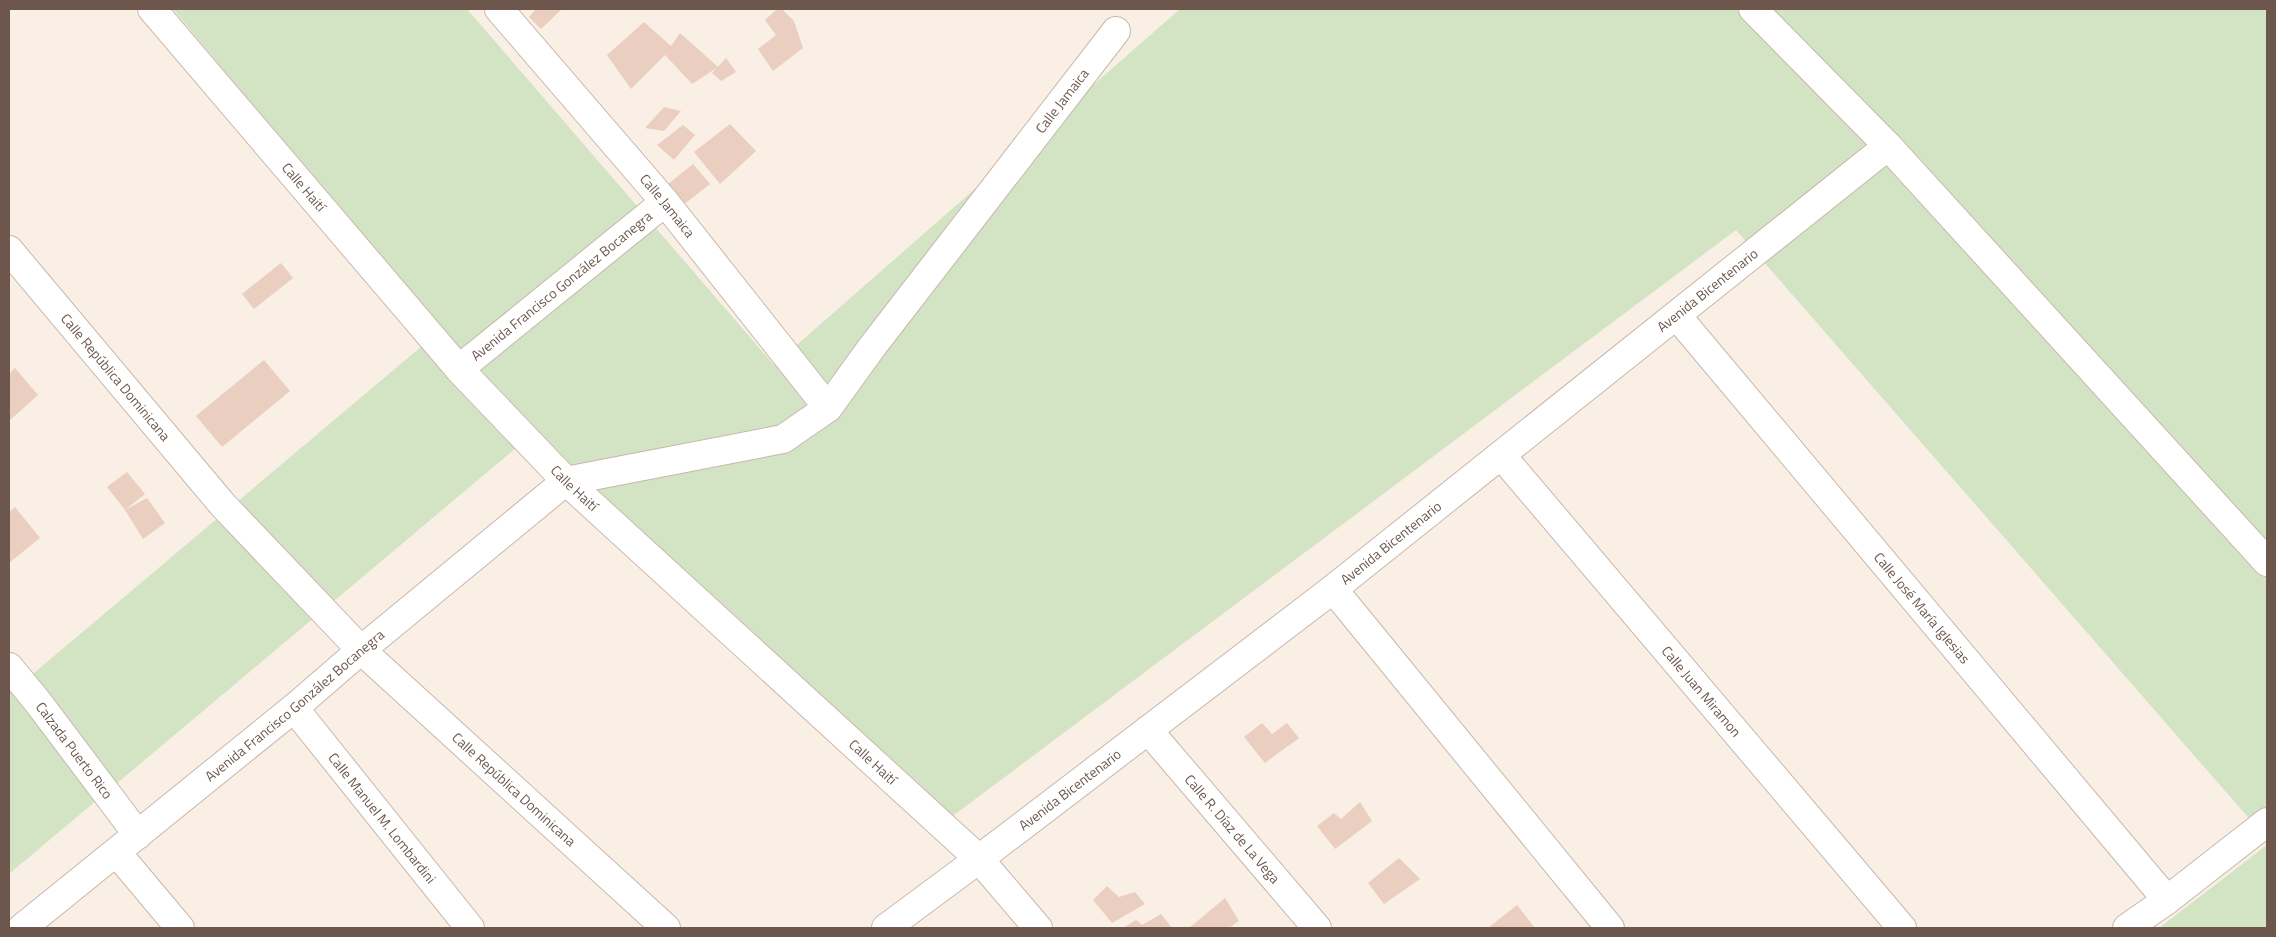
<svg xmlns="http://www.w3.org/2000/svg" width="2276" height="937" font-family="'Titillium Web',sans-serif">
<rect width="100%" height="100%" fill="#f9efe4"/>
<path fill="#d3e4c5" d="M173,9H467L774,365L1180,9H2267V839L1736,230L946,821L535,432L9,874V694L441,330Z
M2267,845V928H2159Z"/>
<path fill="#eacebf" d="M536,9H562L541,29L529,17Z
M777,9H782L794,21L803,48L773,71L758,49L776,35L765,20Z
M644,22L671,46L680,33L718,67L692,84L665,55L631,89L607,55Z
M726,58L736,72L721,81L712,73Z
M664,107L681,111L664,131L645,128Z
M730,124L756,151L720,184L694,152Z
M683,125L695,135L674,160L657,145Z
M693,164L710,184L683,205L667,185Z
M281,263L293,278L254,309L242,294Z
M264,360L290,391L222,447L196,416Z
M15,368L38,395L9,421V374Z
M127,472L145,494L125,510L147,498L165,523L143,539L125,510L107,487Z
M15,507L40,538L9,563V512Z
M1262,723L1272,734L1287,723L1299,738L1265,763L1244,737Z
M1360,802L1372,821L1335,849L1317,826L1334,813L1341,819Z
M1399,858L1420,879L1384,904L1368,883Z
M1107,886L1119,897L1135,892L1145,904L1112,923L1093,900Z
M1225,898L1239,921L1229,928H1189Z
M1517,905L1535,928H1488Z
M1161,914L1172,928H1123L1136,920L1142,925Z"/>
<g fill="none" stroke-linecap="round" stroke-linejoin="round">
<defs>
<g id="street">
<path id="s1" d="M499,9L665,202L828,408"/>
<path d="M1753,9L1888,146L2267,562"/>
<path id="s2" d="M9,250L222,504L361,650L666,928"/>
<path id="s3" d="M1677,316L2167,900"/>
<path id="s4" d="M459,369L665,202"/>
<path id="s5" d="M1501,455L1902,928"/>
<path d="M1333,589L1610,928"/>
<path id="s6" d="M9,667L37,701L138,835"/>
<path id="s7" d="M294,708L470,928"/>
<path id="s8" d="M1148,730L1317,928"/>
<path d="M117,853L180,928"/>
<path id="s9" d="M22,928L294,708L361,650L566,481L783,439L828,408L872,347L1116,31"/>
<path id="s10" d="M1038,928L979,859L1333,589L1888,146"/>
<path d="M2127,928L2167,900L2267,822"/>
</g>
<g id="secondary">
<path id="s11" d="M152,9L459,369L566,481L979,859L886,928"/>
</g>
</defs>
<use href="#street" stroke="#c8b7ac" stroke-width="30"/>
<use href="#secondary" stroke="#cdb9ad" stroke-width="30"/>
<use href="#street" stroke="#fff" stroke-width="28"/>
<use href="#secondary" stroke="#fff" stroke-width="28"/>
</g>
<g text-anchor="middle" stroke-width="4" stroke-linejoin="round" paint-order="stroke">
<g font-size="14" fill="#6d574d" stroke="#fcf4e9">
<text dy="5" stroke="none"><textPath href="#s9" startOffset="1366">Calle Jamaica</textPath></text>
<text dy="5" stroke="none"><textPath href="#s11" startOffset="234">Calle Haití</textPath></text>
<text dy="5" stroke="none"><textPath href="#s1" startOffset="259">Calle Jamaica</textPath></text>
<text dy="5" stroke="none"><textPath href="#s4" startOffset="132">Avenida Francisco González Bocanegra</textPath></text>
<text dy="5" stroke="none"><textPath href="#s10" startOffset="1015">Avenida Bicentenario</textPath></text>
<text dy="5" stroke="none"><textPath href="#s2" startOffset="166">Calle República Dominicana</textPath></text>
<text dy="5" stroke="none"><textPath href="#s11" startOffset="639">Calle Haití</textPath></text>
<text dy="5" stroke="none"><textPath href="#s10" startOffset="610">Avenida Bicentenario</textPath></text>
<text dy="5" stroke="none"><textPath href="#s3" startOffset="381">Calle José María Iglesias</textPath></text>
<text dy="5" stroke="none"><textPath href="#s5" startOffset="310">Calle Juan Miramon</textPath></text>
<text dy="5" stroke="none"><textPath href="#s9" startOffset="352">Avenida Francisco González Bocanegra</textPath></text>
<text dy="5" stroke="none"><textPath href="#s6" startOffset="106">Calzada Puerto Rico</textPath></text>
<text dy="5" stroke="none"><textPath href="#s11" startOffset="1044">Calle Haití</textPath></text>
<text dy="5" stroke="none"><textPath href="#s2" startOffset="740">Calle República Dominicana</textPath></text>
<text dy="5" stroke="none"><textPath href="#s10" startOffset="205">Avenida Bicentenario</textPath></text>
<text dy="5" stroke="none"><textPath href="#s7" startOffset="141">Calle Manuel M. Lombardini</textPath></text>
<text dy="5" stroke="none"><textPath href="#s8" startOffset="130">Calle R. Díaz de La Vega</textPath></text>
</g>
</g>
<rect width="2276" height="937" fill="none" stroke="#6d574d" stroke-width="20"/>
</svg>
